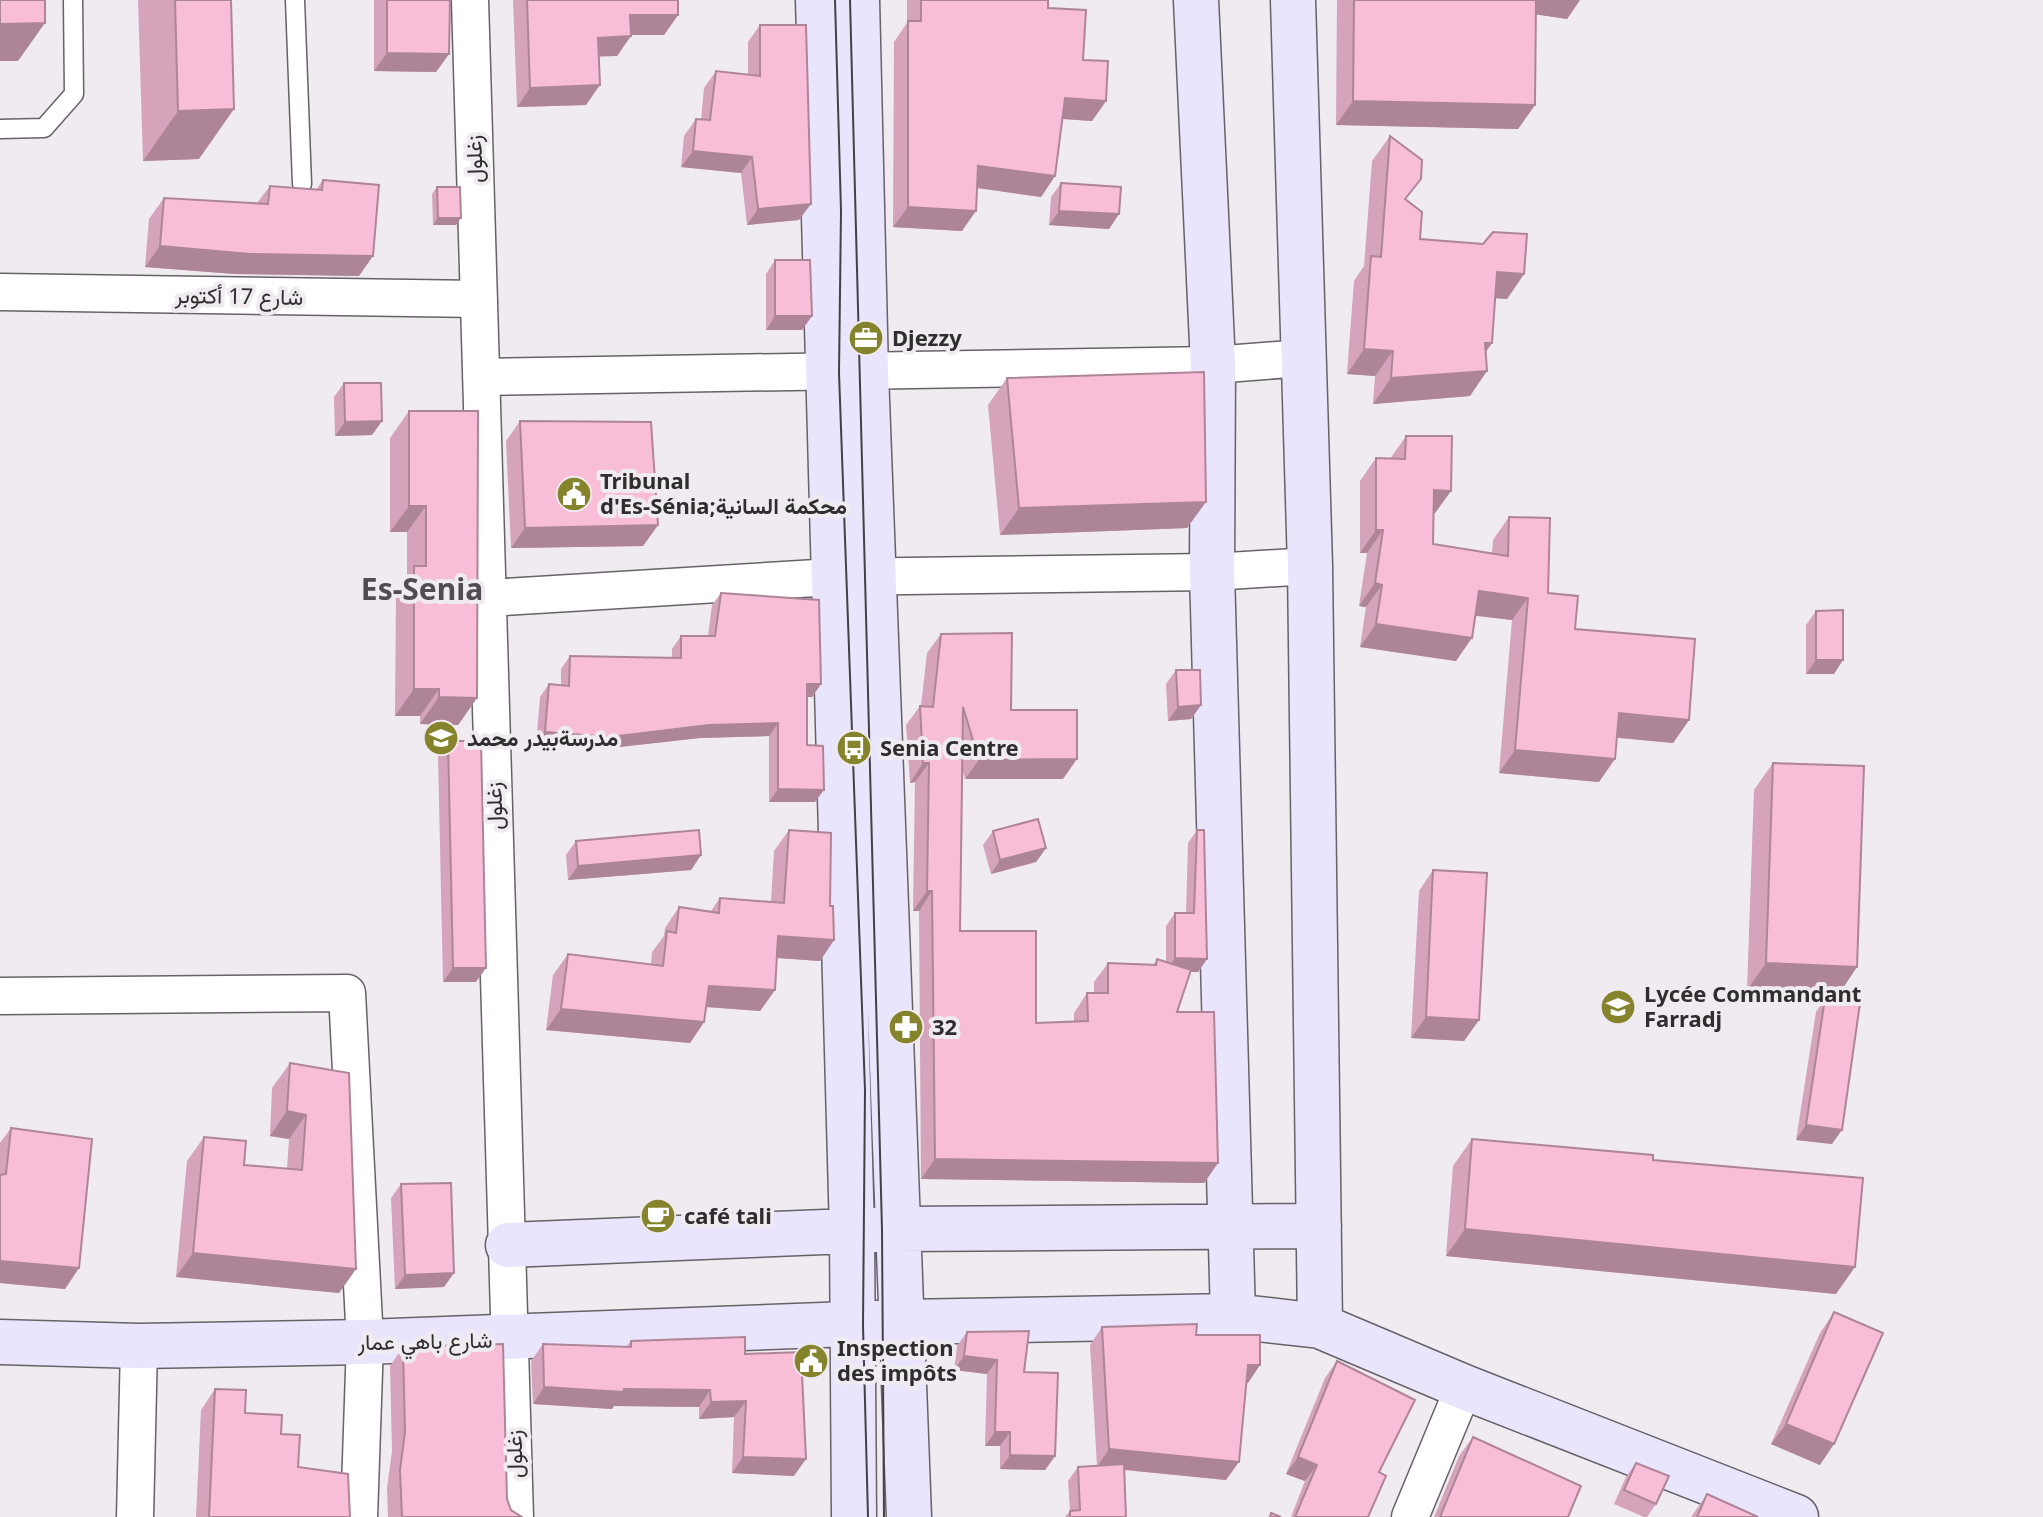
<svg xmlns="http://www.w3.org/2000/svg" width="2043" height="1517" font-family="'Noto Sans',Vazirmatn,sans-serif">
<rect width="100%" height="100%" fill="#f0eaf1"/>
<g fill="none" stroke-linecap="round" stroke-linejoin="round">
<defs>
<path id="lane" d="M295,0L302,184
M0,129L44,128L74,94L73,0"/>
<path id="street" d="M470,0L515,1517
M0,292L479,299
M481,377L1213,365L1303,358
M488,598L833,577L1212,572L1310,566
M0,996L347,993L365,1342L359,1517
M135,1517L139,1346
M1410,1517L1464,1387"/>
<path id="secondary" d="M818,0L852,1232L854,1517
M857,0L866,373L909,1517
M1196,0L1213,365L1212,572L1233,1316
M1293,0L1310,566L1320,1326
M508,1245L898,1229L1319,1226
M0,1342L139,1346L365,1342L903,1322L1233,1316L1320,1326L1464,1387L1796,1517"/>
</defs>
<use href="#lane" stroke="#676268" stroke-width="21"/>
<use href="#street" stroke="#676268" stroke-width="39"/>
<use href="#secondary" stroke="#676268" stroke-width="47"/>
<use href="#lane" stroke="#fff" stroke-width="18"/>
<use href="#street" stroke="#fff" stroke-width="36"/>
<use href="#secondary" stroke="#e9e5fd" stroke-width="44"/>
<path stroke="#434143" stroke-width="2" d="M835,0L841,211L839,373L865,1090L863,1325L868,1517
M850,0L882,1230L884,1517"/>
</g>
<path fill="#d5a3ba" d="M138,0H231L199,159L143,161Z
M374,0H450L449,54L436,72L374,71Z
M513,0H678V15L664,35H631L617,56H599L586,105L517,107Z
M907,0H1048V8L1083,60L1106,101L1092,121L1062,119L1055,176L1041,197L977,188L962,231L893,227L894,42L907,23Z
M1337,0H1580L1567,19L1536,14L1535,105L1518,129L1336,125Z
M760,25L799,220L747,225L741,173L681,167L684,136L696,119L701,120L704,88L716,71L748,74V42Z
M1390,136L1406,200L1420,239L1524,274L1507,299L1495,298L1492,343L1486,352L1470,396L1373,404L1375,376L1347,374L1354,281L1364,266L1372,161Z
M323,180L359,276L235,274L145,267L149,219L164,198L257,203L270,186L316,190Z
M1061,183L1119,214L1109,229L1049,225L1051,197Z
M437,187L456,225H433L432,194Z
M775,260L812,316L802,330H766V274Z
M1007,378L1187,528L1000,535L988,405Z
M344,383L382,421L372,435L335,436L334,397Z
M409,411L477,698L458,725L420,724V716H395L396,593L407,577V532H390V438Z
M520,421L658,525L643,546L511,548L506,441Z
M1406,436L1451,491L1435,513H1434L1433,544L1492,553L1493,540L1509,517L1548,593L1575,629L1689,720L1673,743L1617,738L1599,782L1499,773L1512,620L1476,616L1456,661L1360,647L1366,607L1359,606L1367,553H1360V481L1376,458L1390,459Z
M721,593L821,684L812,697H807V745L815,802H769V736L700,738L601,749L536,745L540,697L549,684L561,685V669L570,656L672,658V649L681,636H708L712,605Z
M1816,611L1834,674H1806V625Z
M941,634L1011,710L1063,779H965L962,768L960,931L1036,1023L1074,1022V1013L1087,993H1094V982L1108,963L1154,964L1157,959L1166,962V926L1175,913H1186L1188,843L1197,830L1207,959L1198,972H1190L1177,1012L1218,1163L1204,1183L921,1179L919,911H913L915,782L910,783L906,725L920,706H921L927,653Z
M1176,670L1201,705L1191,719L1168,721L1166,684Z
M448,741L476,982H443L438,755Z
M1773,763L1839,994L1747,990L1754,790Z
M789,830L830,906L834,940L820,961L777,958L775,990L760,1011L706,1007L704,1022L690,1043L546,1030L553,975L568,954L651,964L652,952L664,936L665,928L679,907L711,911L720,898L771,902L774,851Z
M993,831L1046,848L1036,862L991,874L983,845Z
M576,841L701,855L691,870L568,880L566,855Z
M1433,870L1479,1020L1464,1041L1411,1038L1419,891Z
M1825,998L1832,1144L1796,1140L1816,1012Z
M290,1063L356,1269L339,1293L176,1277L187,1161L204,1137L244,1165L287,1169L289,1139L270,1136L272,1088Z
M11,1128L79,1268L65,1289L0,1283V1143Z
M1472,1139L1653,1160L1836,1294L1446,1256L1453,1166Z
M401,1184L444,1287L395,1289L391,1198Z
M1834,1312L1820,1465L1771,1444L1820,1333Z
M1102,1327L1196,1335L1248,1383H1246L1226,1480L1124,1470L1126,1517H1065L1070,1511L1068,1481L1078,1467L1097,1466L1090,1345Z
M967,1332L1024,1372L1055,1456L1045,1470L1000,1469V1446H985L987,1374L954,1370L957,1346Z
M631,1341L745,1354L794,1476L732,1473L734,1417L699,1419V1407L614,1406L612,1409L533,1404L531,1361L543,1344L626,1347Z
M403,1347L507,1499L511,1510L522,1517H388L387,1488L392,1451L390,1366Z
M1337,1361L1379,1472L1368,1517H1291L1305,1481L1286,1474L1325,1378Z
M215,1389L245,1413L281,1434L298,1467L350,1517H196L201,1410Z
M1473,1437L1568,1517H1434L1459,1456Z
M1636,1463L1656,1504L1647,1517H1644L1614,1504L1626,1477Z
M1707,1494L1758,1517H1691Z"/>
<path fill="#ae8597" d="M1527,0H1580L1567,19L1519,12Z
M630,15H678L664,35H617Z
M45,23L18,61H0V24Z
M631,36L617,56L585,57L598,38Z
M387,53L449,54L436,72L374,71Z
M600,85L586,105L517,107L530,88Z
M1065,98L1106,101L1092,121L1050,118Z
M1353,101L1535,105L1518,129L1336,125Z
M234,109L199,159L143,161L178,111Z
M693,151L752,157L741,173L681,167Z
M978,166L1055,176L1041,197L964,186Z
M811,204L799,220L747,225L758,209Z
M908,207L976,211L962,231L893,227Z
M1059,211L1119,214L1109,229L1049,225Z
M438,218H461L456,225H433Z
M160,246L373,256L359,276L235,274L145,267Z
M1497,272L1524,274L1507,299L1480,297Z
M775,316H812L802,330H766Z
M1485,343H1492L1474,368Z
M1364,349L1393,351L1375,376L1347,374Z
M1487,371L1470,396L1373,404L1391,378Z
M382,421L372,435L335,436L345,422Z
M1434,490L1451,491L1435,513H1418Z
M1206,502L1187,528L1000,535L1019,508Z
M409,506H426L407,532H390Z
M658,525L643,546L511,548L525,528Z
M1376,530H1383L1367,553H1360Z
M1375,583L1382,585L1366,607L1359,606Z
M1479,591L1528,598L1512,620L1463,614Z
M1376,624L1472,638L1456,661L1360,647Z
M1816,660H1843L1834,674H1806Z
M807,684H821L812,697H798Z
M414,689H439L420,716H395Z
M439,697L477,698L458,725L420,724Z
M1201,705L1191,719L1168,721L1178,707Z
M1619,713L1689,720L1673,743L1603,736Z
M778,723L769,736L700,738L601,749L536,745L545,732Z
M1515,750L1615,759L1599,782L1499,773Z
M1077,759L1063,779H965L979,760Z
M923,763H929L915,782L910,783Z
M778,789L824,790L815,802H769Z
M1046,848L1036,862L991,874L1000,860Z
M701,855L691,870L568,880L578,866Z
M927,891H932L919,911H913Z
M778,936L834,940L820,961L764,957Z
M1175,958L1207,959L1198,972L1166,971Z
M1766,963L1857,967L1839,994L1747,990Z
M453,968H486L476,982H443Z
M709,986L775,990L760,1011L694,1006Z
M561,1009L704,1022L690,1043L546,1030Z
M1426,1017L1479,1020L1464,1041L1411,1038Z
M287,1111L306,1115L289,1139L270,1136Z
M1806,1125L1842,1130L1832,1144L1796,1140Z
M935,1159L1218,1163L1204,1183L921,1179Z
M1465,1229L1855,1267L1836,1294L1446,1256Z
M193,1253L356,1269L339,1293L176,1277Z
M0,1261L79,1268L65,1289L0,1283Z
M454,1273L444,1287L395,1289L405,1275Z
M964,1356L997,1360L987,1374L954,1370Z
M1248,1365H1260L1248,1383H1235Z
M544,1387L710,1390L699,1407L614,1406L612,1409L533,1404Z
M746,1401L734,1417L699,1419L711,1402Z
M1786,1424L1834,1444L1820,1465L1771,1444Z
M995,1432H1010L1000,1446H985Z
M1109,1449L1239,1462L1226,1480L1097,1467Z
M1010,1455L1055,1456L1045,1470L1000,1469Z
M743,1457L806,1459L794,1476L732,1473Z
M1298,1457L1317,1465L1305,1481L1286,1474Z"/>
<path fill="#f8bed8" stroke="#ae8597" stroke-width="2" d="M0,0H45V23L0,24Z
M175,0H231L234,109L178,111Z
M387,0H450L449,54L387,53Z
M527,0H678V15H630L631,36L598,38L600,85L530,88Z
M921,0H1048V8L1086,10L1083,60L1108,61L1106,101L1065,98L1055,176L978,166L976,211L908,207V21H921Z
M1354,0H1536L1535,105L1353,101Z
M760,25H806L811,204L758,209L752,157L693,151L696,119L710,120L716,71L760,76Z
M1390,136L1422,160L1421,179L1405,199L1422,212L1420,239L1483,244L1493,232L1527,234L1524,274L1497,272L1492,343H1485L1487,371L1391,378L1393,351L1364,349L1371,256L1381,257Z
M323,180L379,185L373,256L250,254L160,246L164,198L268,204L270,186L322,190Z
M1061,183L1121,187L1119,214L1059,211Z
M437,187H460L461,218H438Z
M775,260H810L812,316H775Z
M1204,372L1206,502L1019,508L1007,378Z
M344,383H381L382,421L345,422Z
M409,411H478L477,698L439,697V689H414V566H426V506H409Z
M520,421L651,422L658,525L525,528Z
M1406,436H1452L1451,491L1434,490L1433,544L1508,556L1509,517L1550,518L1548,593L1578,596L1575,629L1695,639L1689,720L1619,713L1615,759L1515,750L1528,598L1479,591L1472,638L1376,624L1382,585L1375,583L1383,530H1376V458L1405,459Z
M721,593L819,600L821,684H807V745L823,746L824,790L778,789V723L709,725L610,737L545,732L549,684L569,686L570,656L681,658V636H715Z
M1843,610V660H1816V611Z
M1012,633L1011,710H1077V759L979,760L963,707L960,931H1036V1023L1088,1021L1087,993H1108V963L1156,965L1157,959L1191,970L1177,1012H1214L1218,1163L935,1159L932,891H927L929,763H923L920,706L933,707L941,634Z
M1176,670H1200L1201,705L1178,707Z
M448,741H481L486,968H453Z
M1773,763L1864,766L1857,967L1766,963Z
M1038,819L1046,848L1000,860L993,831Z
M699,830L701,855L578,866L576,841Z
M789,830L831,833L830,906H833L834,940L778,936L775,990L709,986L704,1022L561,1009L568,954L663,966L667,931L676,933L679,907L719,913L720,898L784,903Z
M1197,830H1204L1207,959L1175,958V913H1194Z
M1433,870L1487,873L1479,1020L1426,1017Z
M1825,998L1860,1003L1842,1130L1806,1125Z
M290,1063L349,1073L356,1269L193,1253L204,1137L246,1141L244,1165L302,1170L306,1115L287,1111Z
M11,1128L92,1139L79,1268L0,1261V1175L6,1174Z
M1472,1139L1653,1155V1160L1863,1178L1855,1267L1465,1229Z
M451,1183L454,1273L405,1275L401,1184Z
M1834,1312L1883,1333L1834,1444L1786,1424Z
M1197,1324L1196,1335H1260V1365H1248L1239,1462L1109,1449L1102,1327Z
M1029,1331L1024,1372L1058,1373L1055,1456L1010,1455V1432H995L997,1360L964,1356L967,1332Z
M745,1337V1354L801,1352L806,1459L743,1457L746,1401L711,1402L710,1390L624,1389L623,1392L544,1387L543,1344L631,1347V1341Z
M503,1344L507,1499L511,1510L522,1517H402L400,1470L405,1432L403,1347Z
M1337,1361L1415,1400L1379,1472L1386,1476L1368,1517H1295L1317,1465L1298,1457Z
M215,1389L246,1390L245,1413L282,1415L281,1434L300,1435L298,1467L348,1474L350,1517H209Z
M1473,1437L1581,1486L1568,1517H1440Z
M1636,1463L1669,1476L1656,1504L1624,1490Z
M1124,1464L1126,1517H1070V1511L1080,1510L1078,1467Z
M1707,1494L1758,1517H1697Z
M1271,1513L1281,1517H1270Z"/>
<defs>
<symbol id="office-disc" viewBox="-11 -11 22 22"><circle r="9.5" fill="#85832c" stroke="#f0eaf1"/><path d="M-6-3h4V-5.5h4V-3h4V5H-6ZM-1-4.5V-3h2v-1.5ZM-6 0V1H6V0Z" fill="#fff"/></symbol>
<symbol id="civic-disc" viewBox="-11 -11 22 22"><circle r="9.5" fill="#85832c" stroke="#f0eaf1"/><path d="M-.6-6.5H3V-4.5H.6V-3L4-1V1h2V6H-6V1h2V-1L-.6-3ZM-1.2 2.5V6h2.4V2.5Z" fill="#fff"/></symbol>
<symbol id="school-disc" viewBox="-11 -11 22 22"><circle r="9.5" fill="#85832c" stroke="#f0eaf1"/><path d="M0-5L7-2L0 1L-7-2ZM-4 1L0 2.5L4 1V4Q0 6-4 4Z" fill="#fff"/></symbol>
<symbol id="bus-disc" viewBox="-11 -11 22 22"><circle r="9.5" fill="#85832c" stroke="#f0eaf1"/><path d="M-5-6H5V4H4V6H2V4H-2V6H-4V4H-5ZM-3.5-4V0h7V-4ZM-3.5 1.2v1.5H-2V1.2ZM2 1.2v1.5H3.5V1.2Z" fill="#fff"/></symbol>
<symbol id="pharmacy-disc" viewBox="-11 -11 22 22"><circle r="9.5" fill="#85832c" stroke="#f0eaf1"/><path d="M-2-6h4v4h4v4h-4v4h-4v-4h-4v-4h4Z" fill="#fff"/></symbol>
<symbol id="cafe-disc" viewBox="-11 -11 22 22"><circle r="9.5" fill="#85832c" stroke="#f0eaf1"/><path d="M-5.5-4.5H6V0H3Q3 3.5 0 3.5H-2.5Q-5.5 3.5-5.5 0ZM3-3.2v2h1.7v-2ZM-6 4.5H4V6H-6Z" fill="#fff"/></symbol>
</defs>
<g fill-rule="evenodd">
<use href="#office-disc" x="846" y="318" width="40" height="40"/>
<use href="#civic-disc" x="554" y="474" width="40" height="40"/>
<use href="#school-disc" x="421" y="718" width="40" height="40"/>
<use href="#bus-disc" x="834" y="728" width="40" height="40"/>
<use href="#school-disc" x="1598" y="987" width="40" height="40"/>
<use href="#pharmacy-disc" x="886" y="1007" width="40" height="40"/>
<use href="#cafe-disc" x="638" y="1196" width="40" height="40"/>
<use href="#civic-disc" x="791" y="1341" width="40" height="40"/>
</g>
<g text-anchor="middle" stroke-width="8" stroke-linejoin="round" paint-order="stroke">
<g font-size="22" fill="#2f2d2f" stroke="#f0eaf1">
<text transform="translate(474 159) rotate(-92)" y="8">زغلول</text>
<text transform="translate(239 296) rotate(1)" y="8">شارع 17 أكتوبر</text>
<text transform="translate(494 806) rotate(-92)" y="8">زغلول</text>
<text transform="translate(425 1341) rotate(-1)" y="8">شارع باهي عمار</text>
<text transform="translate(514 1454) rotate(-91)" y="8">زغلول</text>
</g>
<g font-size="22" font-weight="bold" fill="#2f2d2f" stroke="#f0eaf1" text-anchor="start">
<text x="892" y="346">Djezzy</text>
<text x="600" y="489">Tribunal<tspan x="600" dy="25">d'Es-Sénia;محكمة السانية</tspan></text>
<text x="467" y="746">مدرسةبيدر محمد</text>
<text x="880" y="756">Senia Centre</text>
<text x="1644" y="1002">Lycée Commandant<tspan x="1644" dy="25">Farradj</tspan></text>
<text x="932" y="1035">32</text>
<text x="684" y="1224">café tali</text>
<text x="837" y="1356">Inspection<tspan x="837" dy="25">des impôts</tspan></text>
</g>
<g font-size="30" font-weight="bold" fill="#504c51" stroke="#f0eaf1">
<text x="422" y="600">Es-Senia</text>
</g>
</g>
</svg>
